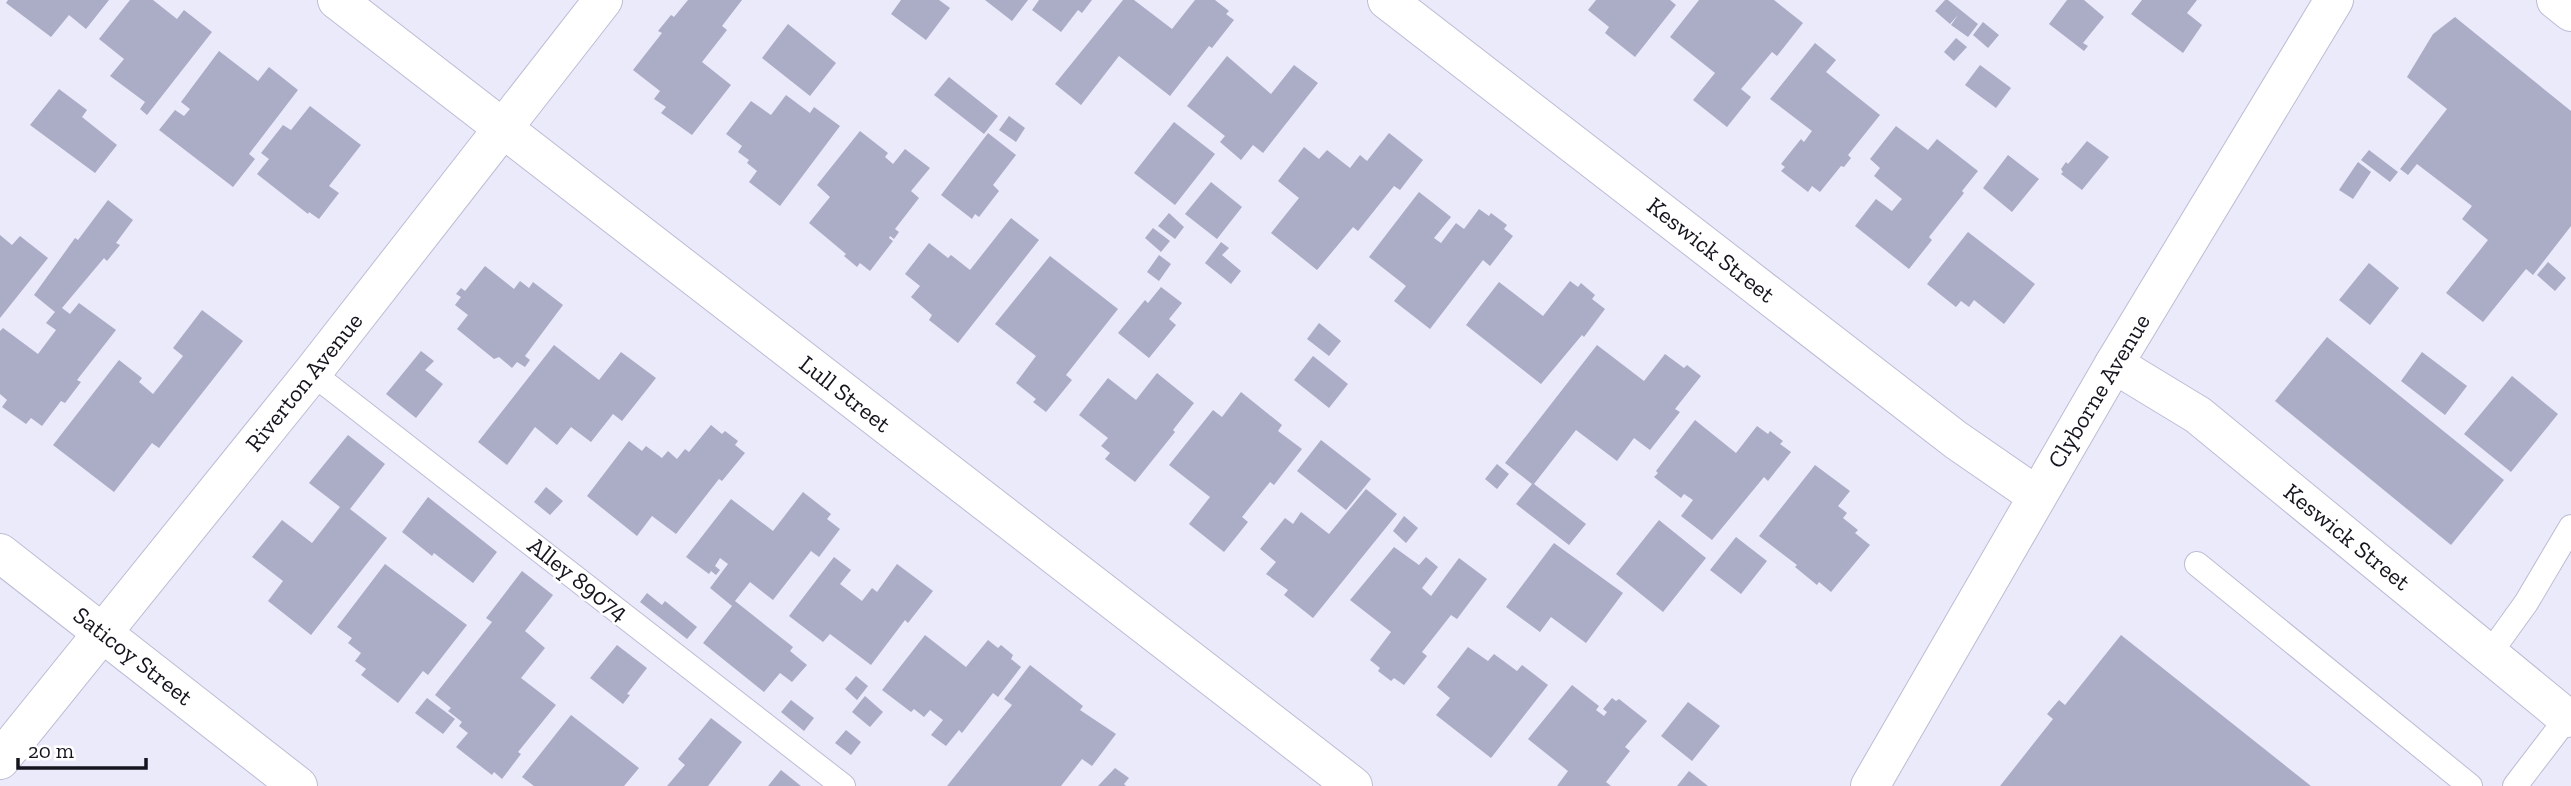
<svg xmlns="http://www.w3.org/2000/svg" width="2571" height="786" font-family="'Zilla Slab',serif">
<rect width="100%" height="100%" fill="#eaeafb"/>
<path fill="#abacc6" d="M8,0H109L86,29L69,15L51,37L6,3Z
M130,0H153L177,19L184,10L212,32L147,115L140,109L145,102L110,76L124,59L99,39Z
M688,0H742L722,26L727,30L702,62L731,85L692,135L661,113L666,107L654,99L660,91L633,70L662,33L658,31L671,15L674,17Z
M901,0H939L950,8L926,40L891,14Z
M985,0H1028L1012,21Z
M1039,0H1092L1082,13L1078,10L1061,32L1032,10Z
M1123,0H1134L1172,29L1195,0H1215L1229,11L1226,14L1234,20L1212,48L1209,46L1170,96L1119,56L1081,105L1055,84Z
M1596,0H1670L1676,5L1635,57L1605,33L1609,27L1588,10Z
M1699,0H1774L1803,23L1777,56L1772,52L1741,89L1751,97L1727,127L1693,100L1715,73L1670,37Z
M1945,0H1948L1978,24L1968,37L1951,25L1958,15L1950,24L1935,11Z
M2067,0H2084L2104,17L2083,43L2088,46L2084,51L2049,24Z
M2142,0H2197L2187,13L2202,25L2183,53L2131,14Z
M2455,17L2571,111V226L2533,275L2526,269L2483,322L2446,293L2488,240L2462,219L2472,206L2417,164L2408,175L2400,169L2447,109L2407,77L2433,34Z
M1983,22L1999,35L1988,48L1973,35Z
M788,24L836,63L810,96L762,58Z
M1956,38L1967,47L1954,61L1944,52Z
M1815,43L1836,60L1826,72L1880,115L1848,155L1851,158L1844,167L1841,166L1820,192L1812,186L1808,192L1781,171L1785,167L1781,164L1801,139L1804,142L1812,131L1770,99Z
M219,51L258,81L269,67L298,90L249,154L255,159L233,187L159,130L175,110L184,116L190,109L181,102Z
M1227,56L1271,94L1294,65L1318,83L1263,153L1253,145L1241,160L1220,142L1225,136L1187,106Z
M1980,65L2011,88L1996,108L1965,85Z
M949,77L998,116L984,134L934,95Z
M59,89L87,110L82,117L117,145L95,173L30,125Z
M786,95L810,113L814,107L840,126L780,206L749,182L757,171L747,163L749,160L738,152L742,146L726,134L751,101L771,115Z
M310,106L361,145L329,186L339,193L319,219L309,212L308,214L257,174L269,159L261,153L283,125L291,130Z
M1009,116L1025,128L1016,142L999,130Z
M1174,122L1215,154L1175,205L1134,173Z
M1896,126L1928,150L1937,139L1978,171L1962,191L1964,193L1929,237L1932,240L1909,269L1855,226L1876,199L1892,211L1902,199L1874,176L1880,168L1870,159Z
M860,131L888,153L885,157L893,164L905,149L930,168L911,191L919,198L895,229L899,232L894,239L890,236L889,238L893,241L870,271L860,263L857,267L844,256L846,254L809,223L830,197L817,185Z
M988,133L1016,155L993,185L999,191L979,217L975,214L972,219L941,195Z
M1389,133L1423,160L1400,190L1394,186L1358,231L1353,227L1317,270L1271,233L1299,198L1278,181L1304,147L1319,159L1327,150L1350,168L1360,155L1367,161Z
M2087,141L2109,157L2082,190L2061,174L2063,172L2061,169L2066,162L2068,164Z
M2369,150L2398,172L2390,182L2361,160Z
M2008,155L2039,179L2012,212L1983,188Z
M2358,162L2371,172L2353,199L2339,190Z
M1211,182L1242,207L1217,239L1185,214Z
M1419,192L1451,217L1434,238L1441,243L1456,223L1464,229L1479,209L1489,216L1491,213L1507,225L1504,229L1513,236L1490,266L1483,260L1430,329L1394,301L1406,286L1369,257Z
M108,200L133,220L116,243L120,245L107,261L104,258L62,308L70,314L79,303L116,330L77,380L81,382L65,403L61,401L42,426L31,418L26,424L2,407L7,400L0,394V331L3,328L38,354L56,330L46,323L55,312L34,295L75,238L78,240Z
M1169,213L1184,227L1175,239L1158,226Z
M1011,218L1039,240L958,343L929,320L932,315L911,297L920,286L905,274L929,243L948,258L951,255L970,270Z
M1153,228L1170,241L1161,252L1145,238Z
M1968,232L2035,284L2004,324L1974,300L1969,307L1961,301L1956,307L1927,284Z
M0,235L12,245L20,236L48,258L0,318Z
M1221,242L1229,248L1222,255L1241,271L1231,284L1205,263Z
M1159,255L1171,264L1159,281L1147,272Z
M1050,256L1118,309L1066,375L1072,380L1046,412L1033,402L1036,399L1016,383L1036,356L995,324Z
M2548,262L2566,278L2555,291L2537,275Z
M2369,263L2399,288L2370,325L2339,300Z
M485,266L514,289L520,281L529,288L533,282L563,305L525,356L530,360L525,367L517,362L512,368L499,357L494,359L457,329L468,315L455,305L461,297L456,294L461,288L465,291Z
M1570,281L1578,287L1581,283L1595,295L1592,299L1605,309L1584,337L1582,335L1541,384L1466,325L1499,282L1543,316Z
M1161,287L1182,303L1169,319L1176,325L1149,358L1118,333L1145,300L1148,303Z
M202,310L243,341L159,448L152,443L114,492L53,445L119,360L142,378L139,382L153,394L183,356L173,348Z
M1319,323L1341,341L1329,356L1307,339Z
M2327,337L2504,480L2451,545L2275,401Z
M554,345L599,380L621,352L656,378L622,421L613,414L591,442L571,427L557,445L535,427L507,465L478,442Z
M1597,345L1644,381L1665,354L1684,368L1687,365L1701,376L1675,409L1680,412L1650,450L1634,438L1617,461L1576,430L1534,484L1586,524L1569,545L1516,504L1532,484L1505,463Z
M421,351L434,361L425,370L443,384L416,418L386,394Z
M2422,352L2467,386L2445,415L2401,381Z
M1313,356L1348,384L1329,408L1294,380Z
M1157,373L1194,403L1173,430L1175,432L1135,482L1105,459L1110,453L1101,446L1108,438L1079,415L1108,378L1136,400Z
M2512,376L2558,414L2511,472L2464,434Z
M1241,392L1282,425L1278,431L1302,449L1274,485L1270,482L1242,517L1248,522L1224,552L1189,524L1210,497L1169,465L1213,410L1222,417Z
M1695,420L1736,453L1757,426L1768,434L1770,431L1783,441L1780,444L1791,452L1768,481L1764,477L1712,540L1681,516L1693,500L1684,494L1681,498L1654,477L1658,473L1656,471Z
M711,425L722,434L725,431L738,441L735,445L745,453L722,481L719,479L676,534L652,516L637,536L587,496L629,441L642,451L646,446L662,458L668,451L677,459L685,449L689,452Z
M348,435L385,464L350,509L387,538L311,635L268,601L283,581L252,557L282,520L312,543L340,507L309,483Z
M1321,440L1371,479L1346,510L1297,471Z
M1497,464L1509,474L1497,489L1485,479Z
M1815,465L1850,491L1838,506L1847,513L1843,518L1858,530L1855,533L1870,545L1831,592L1819,582L1817,585L1795,567L1797,565L1759,536Z
M546,487L563,501L550,515L534,502Z
M1366,489L1397,514L1313,618L1284,595L1288,590L1266,574L1276,562L1260,549L1285,518L1293,524L1301,512L1329,534Z
M803,492L831,514L827,519L840,529L819,557L811,551L773,600L750,582L735,601L793,647L790,651L807,665L792,682L780,673L764,692L703,643L732,606L710,588L728,564L720,558L715,566L720,570L716,575L711,571L709,574L686,557L731,499L773,531Z
M428,497L497,552L473,583L434,553L432,556L402,532Z
M1404,516L1418,528L1406,543L1393,531Z
M1659,520L1706,558L1663,612L1616,574Z
M1736,537L1767,561L1741,594L1710,570Z
M1554,543L1623,593L1586,643L1551,617L1540,632L1506,607Z
M1394,547L1419,565L1426,557L1438,567L1422,588L1431,596L1459,558L1487,579L1457,619L1451,615L1422,652L1427,656L1404,685L1394,678L1391,681L1378,671L1380,668L1370,660L1391,632L1350,600Z
M834,557L851,570L840,584L862,601L872,588L877,592L897,564L933,591L908,623L905,620L871,665L830,634L823,642L789,616Z
M385,564L467,625L428,675L423,671L398,703L361,675L366,669L355,661L361,653L348,643L352,638L337,627Z
M522,571L553,595L525,631L545,648L521,678L556,705L518,752L521,754L502,779L494,772L492,775L456,747L468,733L459,726L462,722L448,711L451,708L435,695L492,622L486,618Z
M647,593L662,605L665,601L697,627L687,639L640,602Z
M925,635L966,667L988,640L998,648L1001,645L1013,655L1011,659L1021,667L998,697L993,693L962,733L959,730L946,746L931,735L943,720L930,710L924,717L914,709L911,712L882,690Z
M2121,635L2311,786H2000L2053,719L2047,714L2059,700L2065,705Z
M617,645L647,668L627,694L630,695L623,704L590,678Z
M1468,647L1488,661L1494,654L1517,671L1522,665L1548,685L1491,758L1436,715L1450,698L1437,687Z
M1030,665L1083,706L1080,710L1116,734L1092,766L1082,759L1061,786H947L1012,705L1004,699Z
M856,676L868,686L857,700L845,689Z
M1572,685L1599,706L1596,710L1604,716L1607,712L1603,709L1612,698L1616,701L1619,699L1647,721L1625,747L1630,751L1606,782L1611,786H1557L1568,771L1528,739Z
M865,696L883,712L870,727L852,712Z
M427,698L455,719L443,734L415,713Z
M791,700L814,718L804,731L781,712Z
M1688,702L1720,726L1692,761L1661,736Z
M571,715L639,768L624,786H534L522,777Z
M711,718L742,742L708,786H667L685,765L678,759Z
M846,730L861,742L851,755L835,743Z
M1115,768L1129,778L1124,784L1126,786H1098Z
M781,770L801,786H768Z
M1689,771L1708,786H1677Z"/>
<g fill="none" stroke-linecap="round" stroke-linejoin="round">
<defs>
<path id="service" d="M312,373L843,786
M2197,564L2470,786
M2490,653L2526,603L2571,527
M2515,786L2567,718L2571,721"/>
<path id="minor" d="M337,0L1353,786
M1387,0L1956,440L2037,496
M2556,0L2571,12
M2114,364L2198,415L2567,718
M0,760L312,373L603,0"/>
<path id="secondary" d="M0,553L298,786"/>
<path id="primary" d="M1870,786L2114,364L2334,0"/>
</defs>
<use href="#service" stroke="#bbbcd7" stroke-width="26"/>
<use href="#minor" stroke="#bbbcd7" stroke-width="40"/>
<use href="#secondary" stroke="#bbbcd7" stroke-width="40"/>
<use href="#primary" stroke="#bbbcd7" stroke-width="40"/>
<use href="#service" stroke="#fff" stroke-width="24"/>
<use href="#minor" stroke="#fff" stroke-width="38"/>
<use href="#secondary" stroke="#fff" stroke-width="38"/>
<use href="#primary" stroke="#fff" stroke-width="38"/>
</g>
<g text-anchor="middle" stroke-width="5" stroke-linejoin="round" paint-order="stroke">
<g font-size="24" fill="#15151f" stroke="#fff">
<text transform="translate(1711 250) rotate(38)" y="8">Keswick Street</text>
<text transform="translate(304 382) rotate(-51)" y="8">Riverton Avenue</text>
<text transform="translate(2099 391) rotate(-59)" y="8">Clyborne Avenue</text>
<text transform="translate(845 394) rotate(38)" y="8">Lull Street</text>
<text transform="translate(2347 537) rotate(39)" y="8">Keswick Street</text>
<text transform="translate(578 579) rotate(38)" y="8">Alley 89074</text>
<text transform="translate(133 656) rotate(38)" y="8">Saticoy Street</text>
</g>
</g>
<path d="M18 758v10h128v-10" fill="none" stroke="#15151f" stroke-width="3.5"/>
<text x="28" y="758" font-size="21" fill="#15151f" stroke="#ffffff" stroke-width="5" paint-order="stroke">20 m</text>
</svg>
